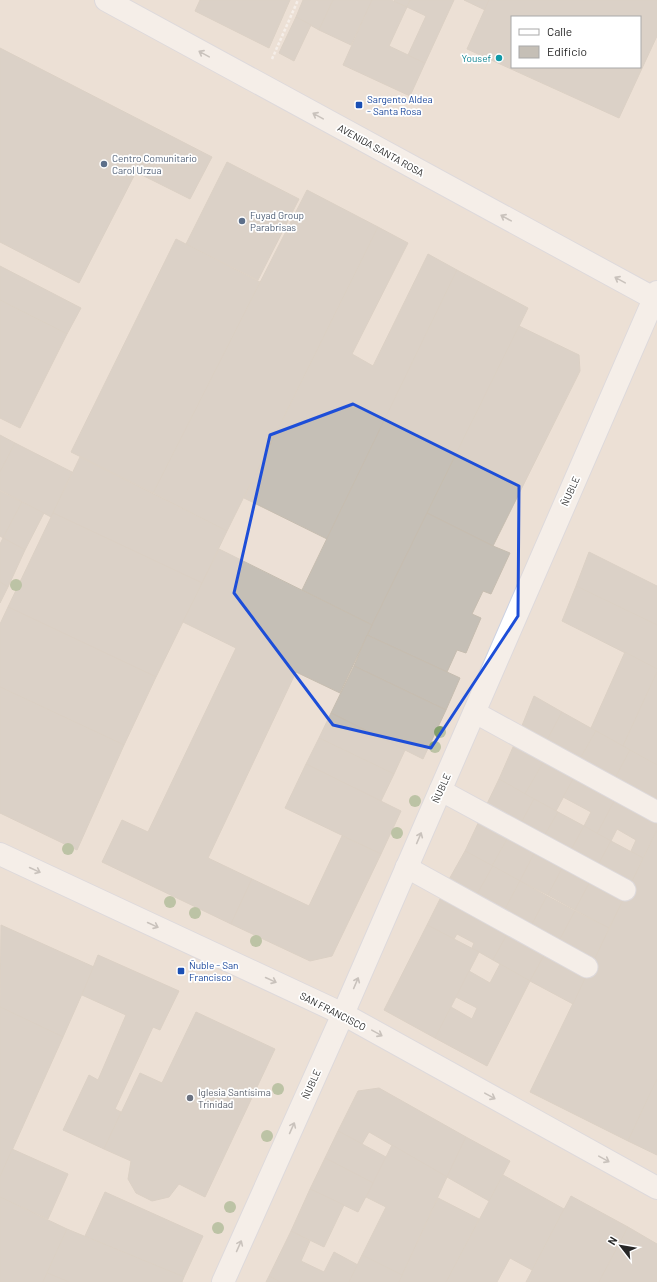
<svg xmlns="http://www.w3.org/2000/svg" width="657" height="1282" font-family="Barlow,sans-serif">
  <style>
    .building { fill: #c5bfb6; stroke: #c6bdb0; fill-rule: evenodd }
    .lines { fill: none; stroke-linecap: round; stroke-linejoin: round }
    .pedestrian-casing { stroke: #cbd1e2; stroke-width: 23 }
    .secondary-casing { stroke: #cbd1e2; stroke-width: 24 }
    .path { stroke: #fff; stroke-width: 2.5; stroke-dasharray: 3 2; stroke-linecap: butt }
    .pedestrian { stroke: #fff; stroke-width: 21 }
    .secondary { stroke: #fff; stroke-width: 22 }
    .tree { fill: #829f6a }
    .oneway { stroke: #9e9e9e }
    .marked { fill: none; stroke: #1d4ed8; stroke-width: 3; stroke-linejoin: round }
    .culture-dot { fill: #0f9aa8; stroke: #fff; stroke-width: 1.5 }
    .transit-dot { fill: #1a4fb4; stroke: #fff; stroke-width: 1.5 }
    .service-dot { fill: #5c6f8a; stroke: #fff; stroke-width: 1.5 }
    .worship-dot { fill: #6b7280; stroke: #fff; stroke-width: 1.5 }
    .labels { text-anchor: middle; stroke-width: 3.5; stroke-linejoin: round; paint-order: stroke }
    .culture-label { font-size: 10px; fill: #0d838f; stroke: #fff; text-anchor: end }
    .transit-label { font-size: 10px; fill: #164399; stroke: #fff; text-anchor: start }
    .street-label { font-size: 10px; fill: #272727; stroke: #fff }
    .service-label { font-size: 10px; fill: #4e5e75; stroke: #fff; text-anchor: start }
    .worship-label { font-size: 10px; fill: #5b616d; stroke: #fff; text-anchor: start }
  </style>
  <rect width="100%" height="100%" fill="#ece0d6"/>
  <g class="building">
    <path d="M200 0H290L269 48 195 11Z"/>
    <path d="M303 0H333L319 30 296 17Z"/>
    <path d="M333 0H372L351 45 319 30Z"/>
    <path d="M372 0H391L407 7 389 46 425 63 410 96 343 65Z"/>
    <path d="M395 0H410L407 7 394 1Z"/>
    <path d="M410 0H454L425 63 408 55 426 16 407 7Z"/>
    <path d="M464 0H489L485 10Z"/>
    <path d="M489 0H657V36L619 118 467 49ZM512 17H640V67H512Z"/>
    <path d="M296 17 311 25 294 61 279 53Z"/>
    <path d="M0 48 212 157 190 199 136 172 79 283 0 242Z"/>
    <path d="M227 162 299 199 258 280 186 244Z"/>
    <path d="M307 190 378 227 227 531 153 493Z"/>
    <path d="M378 227 408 243 352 354 373 366 428 254 457 270 327 539 244 498Z"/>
    <path d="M176 239 260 282 153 493 71 452Z"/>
    <path d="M0 266 81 308 67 334 0 300Z"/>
    <path d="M457 270 528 308 372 625 302 590Z"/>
    <path d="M0 300 67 334 20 428 0 418Z"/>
    <path d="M519 326 579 355 580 371 493 546 427 513Z"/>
    <path d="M0 435 15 443 0 472Z"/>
    <path d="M15 443 72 472 51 517 0 490V472Z"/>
    <path d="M80 457 227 531 202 583 53 513Z"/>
    <path d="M0 491 22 502 3 538 0 536Z"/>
    <path d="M22 502 44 513 25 550 3 538Z"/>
    <path d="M53 513 202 583 156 677 8 607Z"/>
    <path d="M427 513 493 546 510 553 491 594 483 591 472 614 481 618 466 653 457 650 447 672 367 635Z"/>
    <path d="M3 538 25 550 8 587 0 582V544Z"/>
    <path d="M219 549 372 625 340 693 296 672 208 858 252 879 231 924 102 862 122 820 148 832 236 648 183 622Z"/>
    <path d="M589 552 657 586V625L576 586Z"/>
    <path d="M0 582 8 587 0 603Z"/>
    <path d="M576 586 657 625V669L562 621Z"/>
    <path d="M8 607 156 677 124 745 0 687V624Z"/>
    <path d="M367 635 460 678 446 710 354 666Z"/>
    <path d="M625 652 657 669V672L623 746 591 728Z"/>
    <path d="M354 666 446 710 423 759 331 713Z"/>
    <path d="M657 672V765L623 746Z"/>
    <path d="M0 687 124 745 77 850 0 813Z"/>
    <path d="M534 696 562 712 544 746 519 733Z"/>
    <path d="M562 712 596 731 577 764 544 746Z"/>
    <path d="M331 713 405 750 394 774 319 738Z"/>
    <path d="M596 731 630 750 612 784 577 764Z"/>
    <path d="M319 738 394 774 381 801 306 764Z"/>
    <path d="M517 738 547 756 525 794 499 779Z"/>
    <path d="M630 750 657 765V808L612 784Z"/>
    <path d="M547 756 577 772 556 811 525 794Z"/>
    <path d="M306 764 401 811 381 854 285 808Z"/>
    <path d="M577 772 618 794 597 834 584 826 591 812 563 797Z"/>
    <path d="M499 779 534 799 519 827 485 808Z"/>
    <path d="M618 794 657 814V830L643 858 631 851 636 840 617 829 611 841 597 834Z"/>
    <path d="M534 799 558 812 542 840 519 827Z"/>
    <path d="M558 812 584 826 569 854 542 840Z"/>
    <path d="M481 817 510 834 492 866 465 851Z"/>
    <path d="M584 826 611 841 596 869 569 854Z"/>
    <path d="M657 830V1079L628 1141 530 1092Z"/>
    <path d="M510 834 537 848 520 881 492 866Z"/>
    <path d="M342 836 381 854 332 956 310 961 231 924 252 879 309 906Z"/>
    <path d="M611 841 643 858 629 887 596 869Z"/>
    <path d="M537 848 565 863 548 895 520 881Z"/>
    <path d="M465 851 493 866 475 898 447 883Z"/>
    <path d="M565 863 592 878 575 910 548 895Z"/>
    <path d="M493 866 520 881 503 913 475 898Z"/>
    <path d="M592 878 625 895 609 928 575 910Z"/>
    <path d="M520 881 547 896 530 928 503 913Z"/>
    <path d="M442 895 509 931 493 960 472 948 474 943 457 934 454 939 427 925Z"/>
    <path d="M547 896 575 911 558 943 530 928Z"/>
    <path d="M575 911 609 928 593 962 558 943Z"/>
    <path d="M1 925 94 967 63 1037 0 1007Z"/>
    <path d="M427 925 479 952 435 1038 384 1010Z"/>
    <path d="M509 931 546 952 530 981 493 960Z"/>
    <path d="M546 952 587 974 573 1004 530 981Z"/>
    <path d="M98 955 179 991 160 1030 153 1027 115 1109 121 1112 104 1149 63 1130 89 1075 98 1080 126 1015 82 995Z"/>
    <path d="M500 964 530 981 487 1066 435 1038 451 1007 472 1019 477 1008 456 997 469 971 490 983Z"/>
    <path d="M0 1007 63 1037 0 1177Z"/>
    <path d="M196 1012 275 1049 205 1197 179 1184 169 1197 152 1201 136 1193 128 1179 131 1161 104 1149 140 1073 162 1083Z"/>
    <path d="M657 1079V1155L628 1141Z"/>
    <path d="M379 1088 466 1137 447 1177 369 1132 362 1144 338 1131 358 1091Z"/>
    <path d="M338 1131 386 1157 373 1183 325 1158Z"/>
    <path d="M466 1137 510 1161 489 1201 447 1177Z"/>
    <path d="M392 1145 447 1177 402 1275 362 1255 386 1207 366 1197Z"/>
    <path d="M12 1149 68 1174 48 1219 0 1197V1177Z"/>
    <path d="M325 1158 373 1183 358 1212 310 1189Z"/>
    <path d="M503 1175 564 1209 532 1270 510 1258 497 1282H446Z"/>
    <path d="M310 1189 344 1205 324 1247 291 1231Z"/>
    <path d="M105 1192 203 1236 184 1277 85 1236Z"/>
    <path d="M571 1196 628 1227 599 1282H526Z"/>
    <path d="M0 1197 67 1229 43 1282H0Z"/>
    <path d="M438 1198 479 1219 446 1282H399Z"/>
    <path d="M628 1227 657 1244V1282H599Z"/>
    <path d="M67 1229 184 1277 182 1282H69L47 1273Z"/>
    <path d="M291 1231 310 1241 301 1261 324 1272 334 1252 358 1265 349 1282H280L269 1276Z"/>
    <path d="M362 1255 402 1275 399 1282H349Z"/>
    <path d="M47 1273 69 1282H43Z"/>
    <path d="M269 1276 280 1282H266Z"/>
  </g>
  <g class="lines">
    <defs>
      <g id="pedestrian">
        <path d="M474 712 657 812"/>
        <path d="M440 790 625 890"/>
        <path d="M406 867 587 967"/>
      </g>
      <g id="secondary">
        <path d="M106 0 657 300"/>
        <path d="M0 854 343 1014 657 1188"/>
        <path d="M223 1282 343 1014 657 292"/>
      </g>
    </defs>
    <use href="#pedestrian" class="pedestrian-casing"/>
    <use href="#secondary" class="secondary-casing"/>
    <path class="path" d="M272 59 298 0"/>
    <use href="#pedestrian" class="pedestrian"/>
    <use href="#secondary" class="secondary"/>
  </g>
  <g class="tree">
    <circle cx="16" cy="585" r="6"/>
    <circle cx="440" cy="732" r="6"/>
    <circle cx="435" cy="747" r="6"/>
    <circle cx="415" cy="801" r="6"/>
    <circle cx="397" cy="833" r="6"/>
    <circle cx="68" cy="849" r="6"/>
    <circle cx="170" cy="902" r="6"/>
    <circle cx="195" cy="913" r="6"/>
    <circle cx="256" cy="941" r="6"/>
    <circle cx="278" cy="1089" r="6"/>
    <circle cx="267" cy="1136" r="6"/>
    <circle cx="230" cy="1207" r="6"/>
    <circle cx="218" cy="1228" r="6"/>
  </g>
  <defs><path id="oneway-shaft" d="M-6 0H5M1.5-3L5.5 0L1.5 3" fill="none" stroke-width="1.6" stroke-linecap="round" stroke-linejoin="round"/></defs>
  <g class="oneway">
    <use href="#oneway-shaft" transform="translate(204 54) rotate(-151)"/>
    <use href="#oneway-shaft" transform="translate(318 116) rotate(-151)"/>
    <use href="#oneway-shaft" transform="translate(506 218) rotate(-151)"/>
    <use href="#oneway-shaft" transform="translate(620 280) rotate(-151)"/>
    <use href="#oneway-shaft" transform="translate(419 838) rotate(-67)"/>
    <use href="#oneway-shaft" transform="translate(35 870) rotate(25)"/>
    <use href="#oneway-shaft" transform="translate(153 925) rotate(25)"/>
    <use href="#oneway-shaft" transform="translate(271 980) rotate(25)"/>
    <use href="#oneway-shaft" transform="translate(356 983) rotate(-67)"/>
    <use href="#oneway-shaft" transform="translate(377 1033) rotate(29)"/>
    <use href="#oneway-shaft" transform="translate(490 1096) rotate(29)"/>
    <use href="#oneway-shaft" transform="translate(292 1128) rotate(-66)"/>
    <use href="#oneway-shaft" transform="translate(604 1159) rotate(29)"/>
    <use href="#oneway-shaft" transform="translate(239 1246) rotate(-66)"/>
  </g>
  <path d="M0 0H657V1282H0ZM353 404 519 486 518 616 431 748 333 725 234 593 270 435Z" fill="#ece0d6" fill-opacity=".55" fill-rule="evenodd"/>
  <path class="marked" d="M353 404 519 486 518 616 431 748 333 725 234 593 270 435Z"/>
  <circle class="culture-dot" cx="499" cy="58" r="4"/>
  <g class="transit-dot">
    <rect x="355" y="101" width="8" height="8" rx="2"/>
    <rect x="177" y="967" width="8" height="8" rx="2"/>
  </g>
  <g class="service-dot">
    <circle cx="104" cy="164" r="4"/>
    <circle cx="242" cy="221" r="4"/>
  </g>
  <circle class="worship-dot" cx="190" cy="1098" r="4"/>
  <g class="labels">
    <g class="culture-label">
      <text x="491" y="62">Yousef</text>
    </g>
    <g class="transit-label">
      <text x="367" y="103">Sargento Aldea<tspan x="367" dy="12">- Santa Rosa</tspan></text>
      <text x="189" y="969">Ñuble - San<tspan x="189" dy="12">Francisco</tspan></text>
    </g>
    <g class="street-label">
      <text transform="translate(381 150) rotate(29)" y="4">AVENIDA SANTA ROSA</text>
      <text transform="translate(570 491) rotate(-66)" y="4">ÑUBLE</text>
      <text transform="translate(441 788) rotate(-66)" y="4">ÑUBLE</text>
      <text transform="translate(333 1011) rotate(27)" y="4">SAN FRANCISCO</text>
      <text transform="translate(311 1084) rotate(-66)" y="4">ÑUBLE</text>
    </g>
    <g class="service-label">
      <text x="112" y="162">Centro Comunitario<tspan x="112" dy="12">Carol Urzua</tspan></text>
      <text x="250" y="219">Fuyad Group<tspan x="250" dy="12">Parabrisas</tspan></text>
    </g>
    <g class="worship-label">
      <text x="198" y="1096">Iglesia Santísima<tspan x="198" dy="12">Trinidad</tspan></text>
    </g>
  </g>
  <rect x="511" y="16" width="130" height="52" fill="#ffffff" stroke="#a9a9a9"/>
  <rect x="519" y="29" width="20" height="6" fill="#ffffff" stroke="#a9a9a9"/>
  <text x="547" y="36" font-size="12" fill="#272727">Calle</text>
  <rect x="519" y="46" width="20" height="12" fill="#c5bfb6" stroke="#a9a9a9"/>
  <text x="547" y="56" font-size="12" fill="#272727">Edificio</text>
  <g transform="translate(621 1246) rotate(301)" stroke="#ffffff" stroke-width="3" paint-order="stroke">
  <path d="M0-3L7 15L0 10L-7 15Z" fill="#272727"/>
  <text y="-6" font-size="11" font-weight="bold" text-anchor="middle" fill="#272727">N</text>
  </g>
</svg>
